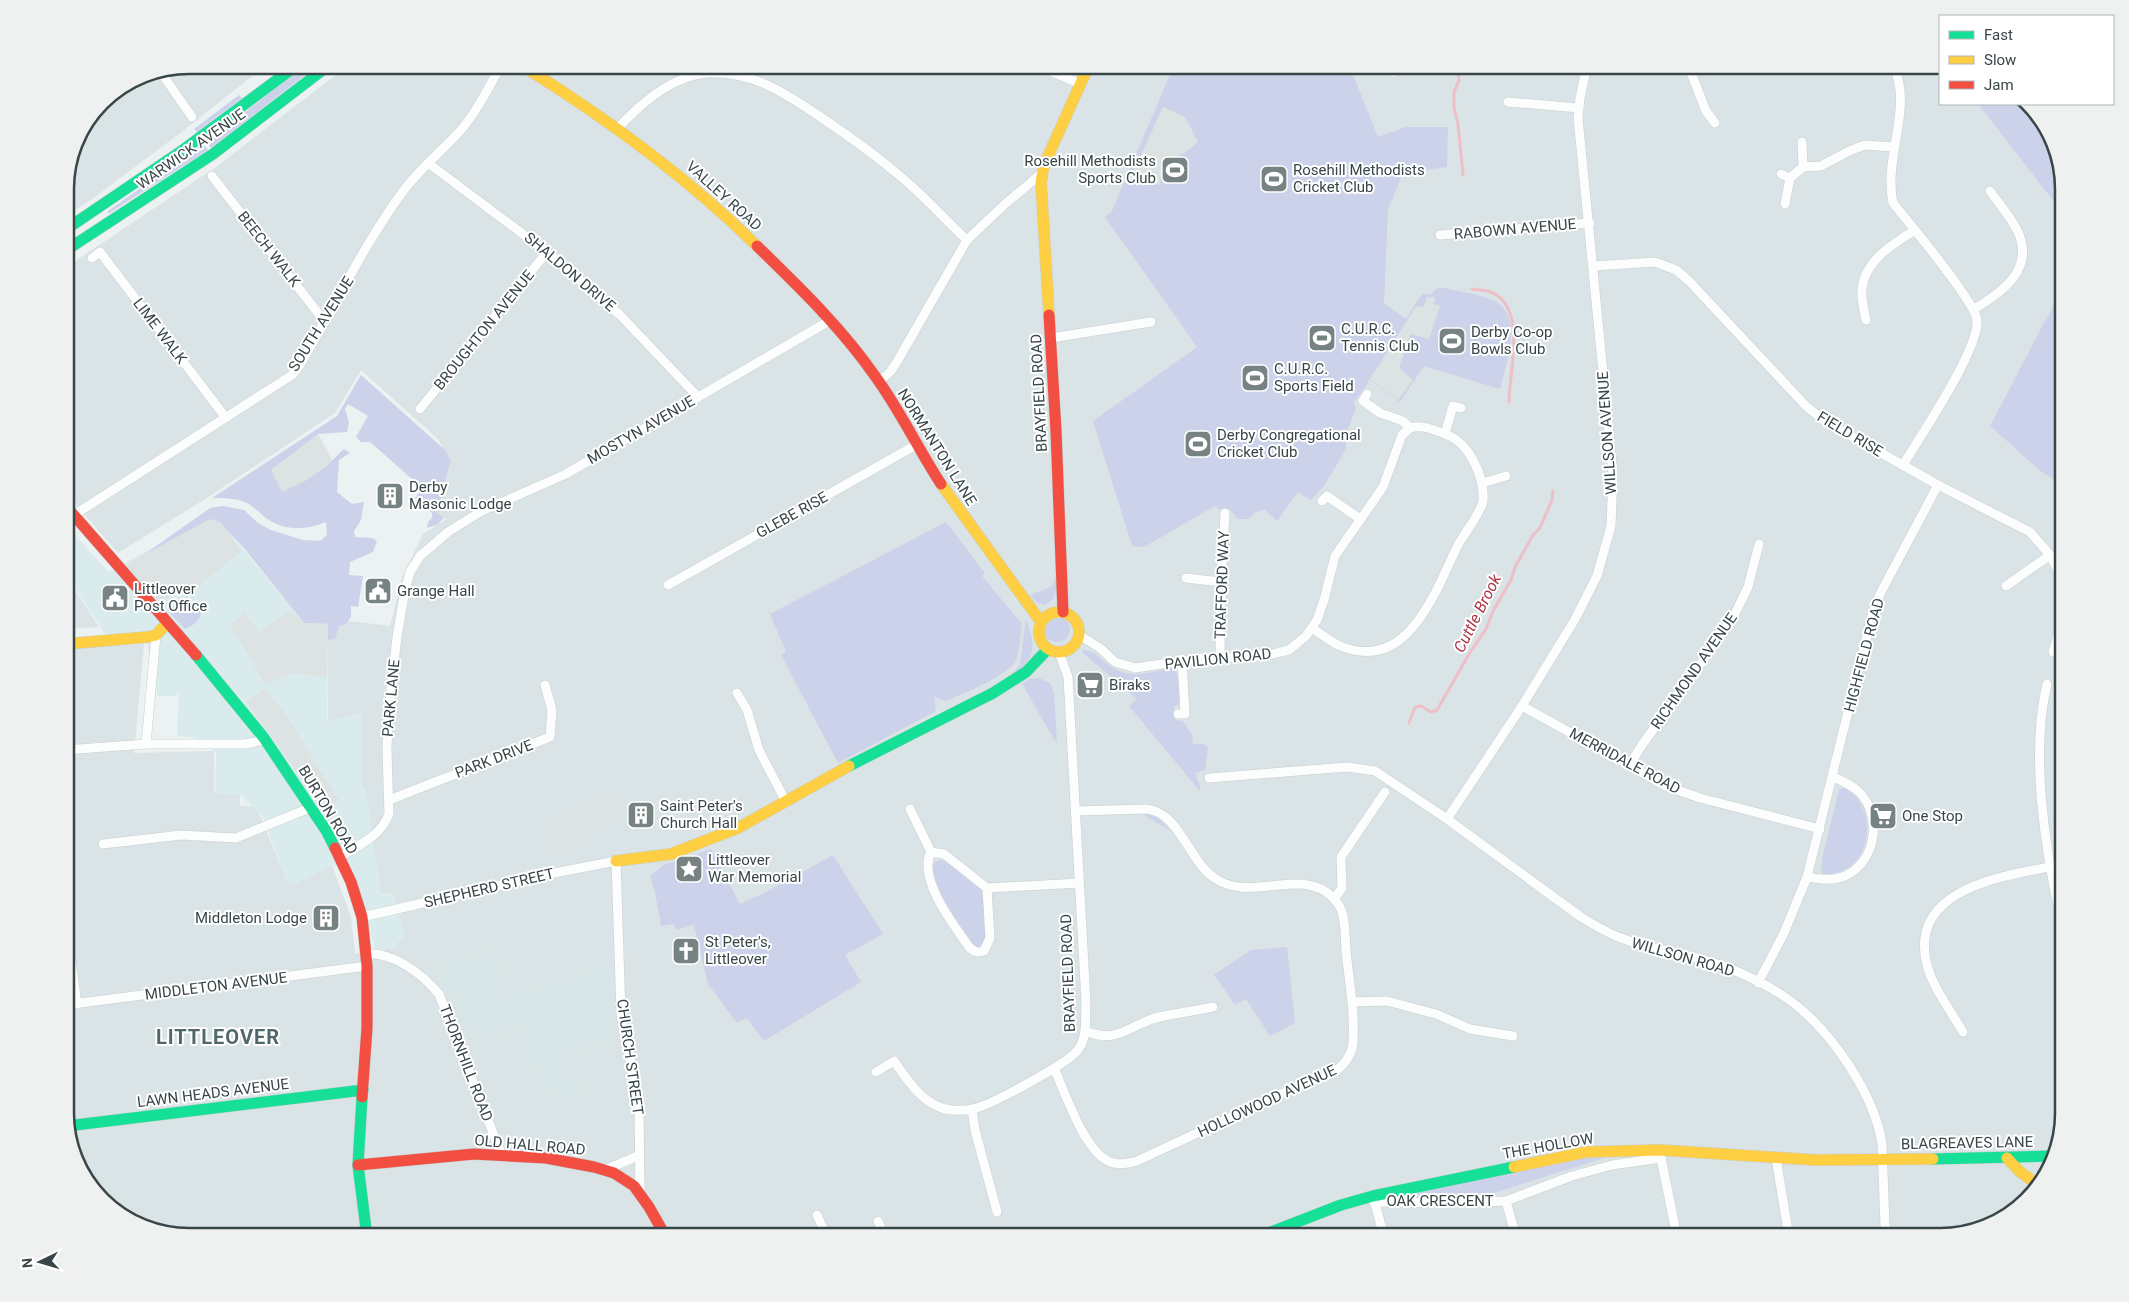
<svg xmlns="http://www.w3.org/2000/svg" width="2129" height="1302" font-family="Roboto,sans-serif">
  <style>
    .residential { fill: #dae3e5 }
    .commercial { fill: #d9ebec }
    .education { fill: #d8e5e7 }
    .green { fill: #cdd2eb }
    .parking { fill: #dde2e3 }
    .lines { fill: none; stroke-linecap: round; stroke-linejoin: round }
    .stream { stroke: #edbfc6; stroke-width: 3 }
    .street-casing { stroke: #c9cfcf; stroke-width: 10 }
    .fast-casing { stroke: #c5cfd1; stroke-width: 12 }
    .slow-casing { stroke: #c5cfd1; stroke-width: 12 }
    .jam-casing { stroke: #c5cfd1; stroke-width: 12 }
    .street { stroke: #fcfdfd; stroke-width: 9 }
    .fast { stroke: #16e098; stroke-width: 11 }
    .slow { stroke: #ffcf43; stroke-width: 11 }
    .jam { stroke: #f24e42; stroke-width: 11 }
    .labels { text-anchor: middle; stroke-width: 4; stroke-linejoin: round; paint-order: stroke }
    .street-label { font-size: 15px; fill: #384647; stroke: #fff }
    .poi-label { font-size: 15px; fill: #384647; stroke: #fff; text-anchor: start }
    .water-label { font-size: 16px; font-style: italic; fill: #ae3645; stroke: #fff }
    .district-label { font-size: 20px; font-weight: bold; letter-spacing: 1px; fill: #50686a; stroke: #fff }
    .rim { fill: none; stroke: #384647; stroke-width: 2.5 }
  </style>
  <rect width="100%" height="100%" fill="#ecf1f1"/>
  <g class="residential">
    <path d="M189 65H266L183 131 92 199 65 216V181L75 141 102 101 142 74Z"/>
    <path d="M349 65H1940V104H1978L2064 215V284L1990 426 2039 470 2064 487V1113L2047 1175 2002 1220 1940 1237H189L127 1220 82 1175 65 1121V648L144 644 134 753 214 751V793L240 794V806H256L287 881 304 879 332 865 351 917 355 954 394 948 403 934 391 894 381 895 362 787 361 714 328 721V624L350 621 390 626 402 578 423 534 447 519 434 512 445 451 437 438 361 370 335 413 205 499 118 553 65 492V268L216 167Z"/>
    <path d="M65 575 99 627 65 629Z"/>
  </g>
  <path class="commercial" d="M65 523 108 572 188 529 229 532 304 623 328 624 327 721 361 714 362 784 366 791 382 896 393 894 405 935 392 949H375L352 868 332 865 289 887 262 815 240 795 215 794 216 752 195 738 177 736 179 693 175 696H158L145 633 106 635 65 573Z"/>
  <path class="education" d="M491 949 506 993 592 968 611 967 613 1013H611L610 1023 611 1035 616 1043 573 1049 578 1059 567 1066 584 1092 557 1112 526 1063 515 1026 480 1038 477 1033 470 1035 467 1028 462 1027 451 996 442 982 433 974 445 960Z"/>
  <g class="green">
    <path d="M306 65H318L211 148 206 142Z"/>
    <path d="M1174 65H1349L1378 137 1406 127H1448L1447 167 1403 173 1388 209 1384 303 1406 319 1422 294H1431L1437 288H1445C1460 292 1479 294 1493 300 1525 315 1506 365 1500 389L1424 366 1400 402 1369 379 1366 386 1354 402 1356 408 1346 434V449L1324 486 1311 500 1298 492 1277 521 1265 510 1255 512 1249 519H1237L1230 509H1218L1215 506 1144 547 1132 546 1093 421 1197 347 1105 217 1112 211Z"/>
    <path d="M239 95 242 98 197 132 194 129Z"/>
    <path d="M1978 104H2024L2047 127 2064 181V215Z"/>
    <path d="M203 144 208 150 108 214V211Z"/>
    <path d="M2064 284V487L2039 470 1990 426Z"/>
    <path d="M361 375 445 450 451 461C444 478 444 496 436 512L444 518 437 525 427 528 428 522 432 518V513L415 498 420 492 414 486 412 479 370 442H361L356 437 368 416 348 404 345 409 349 422 347 432 318 434 324 468 344 449 350 453 339 460 337 492 352 504 364 502 361 520 354 531 355 537 372 538 377 541 373 552 350 562 349 575 363 576 358 607 351 606V617L346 624 339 626 335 639 328 640V624L304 623 244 548 219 522 135 574 128 566 210 508 223 506 244 510 258 523 271 530 303 540 320 541 327 535 326 522C308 530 286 531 269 520 261 515 255 507 247 503 236 498 225 498 212 498L337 416Z"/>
    <path d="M946 522 985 573 982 576 1022 624C1020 635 1020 649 1016 660 1011 674 960 696 945 701L934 696 936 711 838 763 781 655 786 652 770 614Z"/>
    <path d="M1056 578C1057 590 1057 599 1045 605L1037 603 1030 595 1051 587Z"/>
    <path d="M188 597C191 601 197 606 200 610 204 619 191 627 185 629L168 611 176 604 181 606 184 604 185 598Z"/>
    <circle cx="1057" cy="629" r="13"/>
    <path d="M1026 619C1039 654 1033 659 1006 680L1020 665Z"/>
    <path d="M1082 650C1096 650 1102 662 1113 668 1131 679 1152 672 1171 668L1177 673 1181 702 1174 707 1175 720 1183 721 1193 736 1192 744H1204L1208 748 1205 770 1195 773 1201 789 1199 790 1129 706 1137 699 1083 653Z"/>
    <path d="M1039 678 1050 683 1054 693 1057 744 1022 684 1029 679Z"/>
    <path d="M1846 788C1882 812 1870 877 1823 874L1821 870 1822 859 1839 789Z"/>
    <path d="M1144 814 1157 817 1171 831 1144 815Z"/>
    <path d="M711 849 740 904 766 892 833 855 883 934 845 955 861 982 764 1041 747 1018 737 1023 708 984 694 925 676 930 674 924 661 926 655 892 650 876 664 865Z"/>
    <path d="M941 860 947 861 982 887 987 938 981 947 972 946 945 904 932 871C932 865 934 861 941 860Z"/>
    <path d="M1287 947 1295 1023 1270 1036 1246 999 1235 1005 1214 975 1251 950Z"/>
    <path d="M1581 1157 1604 1158 1494 1193 1403 1195Z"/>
  </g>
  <g class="parking">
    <path d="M1163 107 1185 117 1198 142 1184 153 1171 158 1163 171 1159 185 1130 179Z"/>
    <path d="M1427 297H1435L1434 304 1440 306 1429 339 1411 334 1399 368 1413 380 1398 400 1370 379 1416 306 1423 307Z"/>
    <path d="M318 434 332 460 324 468 305 481 282 492 271 470Z"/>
    <path d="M210 519 219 522 229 532 240 552 193 590 191 586 159 602 127 564Z"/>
    <path d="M289 611 304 623 328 624 327 677 295 673 265 684 230 624 245 613 260 632Z"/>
    <path d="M265 688 286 715 339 800 326 813 247 702Z"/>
    <path d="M609 795 619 816 573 835 578 846 557 853 546 827Z"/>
  </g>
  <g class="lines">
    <g class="stream">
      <path d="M1457 65 1459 80 1454 92V108L1458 124 1463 175"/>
      <path d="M1472 289C1478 290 1486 290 1491 292 1528 308 1509 371 1509 402"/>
      <path d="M1409 723 1415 707 1421 706 1431 712 1437 710 1469 654 1486 629 1493 611 1511 580 1515 567 1533 535 1540 528 1552 500 1553 491"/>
    </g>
    <defs>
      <g id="street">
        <path d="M1036 65 1081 84"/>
        <path d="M1688 65 1706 111 1715 123"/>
        <path d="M1893 65C1914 107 1883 158 1893 203 1909 223 1974 300 1977 320 1980 348 1920 437 1903 465"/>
        <path d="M160 71 192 117"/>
        <path d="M1393 72 1395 65"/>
        <path d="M1508 102 1579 108"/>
        <path d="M618 128C641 103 672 76 707 73 751 70 787 94 822 118 847 135 872 152 895 172 921 192 943 218 967 240"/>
        <path d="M1802 142 1803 167"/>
        <path d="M428 163 547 252 620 315 698 397"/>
        <path d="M1781 174 1790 178 1785 204"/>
        <path d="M212 176 325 322"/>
        <path d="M1790 178 1803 167 1821 166 1849 151 1865 145 1894 147"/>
        <path d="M1440 235 1590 223"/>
        <path d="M92 258 100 252 226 418"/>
        <path d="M1594 266 1655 262 1676 270 1689 281 1806 406 1826 422 1938 485 2030 532 2050 555 2064 581"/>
        <path d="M1974 309C2003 292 2036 268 2017 230 2010 216 1999 204 1990 191"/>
        <path d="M1866 320C1864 311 1861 299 1862 289 1864 261 1894 243 1915 230"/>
        <path d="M1051 338 1151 322"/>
        <path d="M880 381 891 371 898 360 967 240 1005 204 1042 173"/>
        <path d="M420 409 547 252"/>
        <path d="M1445 434 1453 406 1461 408"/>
        <path d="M1482 483 1506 476"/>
        <path d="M1322 501 1327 496 1360 519"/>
        <path d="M74 515 292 375 298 368C332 311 362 248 401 194 418 170 441 152 461 130 477 111 489 87 501 65"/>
        <path d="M1186 578 1221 582"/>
        <path d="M668 585 916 445"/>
        <path d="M2006 586 2050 555"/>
        <path d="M1312 628C1321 634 1329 640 1338 645 1406 675 1434 595 1456 549 1464 533 1477 519 1483 502 1485 481 1473 451 1455 439 1450 435 1443 433 1437 431 1428 428 1420 425 1410 428L1403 421 1380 413 1363 401 1367 394"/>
        <path d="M1079 635 1100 648 1115 662 1135 668 1203 658 1264 656 1289 650 1306 636 1317 620 1324 600 1335 556 1383 487 1402 435 1410 428"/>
        <path d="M2053 652 2064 615"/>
        <path d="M1220 658 1221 582 1225 513"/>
        <path d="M2047 684C2030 754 2045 850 2061 919L2064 924"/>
        <path d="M737 693 747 710 759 750 786 802"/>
        <path d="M1522 706 1666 786 1700 798 1820 829"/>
        <path d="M1178 714H1185L1182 661"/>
        <path d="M146 744 156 635"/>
        <path d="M65 750 146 744H245L260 741 264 738"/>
        <path d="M1630 764 1642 745 1732 620 1748 587 1759 544"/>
        <path d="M1209 778 1347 767 1375 771 1447 819 1581 917C1594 925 1607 933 1621 938 1656 951 1694 954 1728 968 1749 976 1773 988 1792 1002 1831 1031 1875 1095 1882 1144L1885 1226 1887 1237"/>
        <path d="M389 800 550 737 552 710 545 685"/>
        <path d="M910 809 931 852"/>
        <path d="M1447 819 1522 706 1574 621 1597 576 1611 526 1613 474 1578 118 1580 98 1587 65"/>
        <path d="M103 844 181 835 236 838 312 807"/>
        <path d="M340 857C359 845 381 836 389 814L387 751 388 715 397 637 405 590 410 572 420 556 448 532 480 512 566 474 829 321"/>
        <path d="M1807 877C1819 879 1830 881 1842 877 1876 865 1883 817 1860 793 1852 785 1843 781 1833 777"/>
        <path d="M987 888 944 854 931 852C917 879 954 925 969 947 974 952 977 953 984 951L990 938 987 888 1079 883"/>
        <path d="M1334 899 1342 888 1341 857 1385 792"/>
        <path d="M65 917 77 1004"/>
        <path d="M362 917 554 873 616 861 621 1014 639 1105 640 1192"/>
        <path d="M366 954C394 952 422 974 439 994L502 1156"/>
        <path d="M1758 983 1784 933 1807 877 1873 611 1881 592 1938 485"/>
        <path d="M1352 1002 1387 1001 1436 1014 1470 1029 1513 1036"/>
        <path d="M65 1005 367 966"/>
        <path d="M1085 1031C1119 1045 1129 1024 1159 1017 1177 1013 1195 1011 1213 1007"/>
        <path d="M1963 1032C1951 1011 1933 988 1927 965 1908 891 1997 877 2049 867"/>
        <path d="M1054 1068C1065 1092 1086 1158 1114 1163 1122 1165 1130 1163 1137 1161L1305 1083C1323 1077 1339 1074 1349 1056 1351 1052 1353 1047 1353 1042 1355 1011 1349 981 1346 951 1345 938 1346 921 1341 909 1338 903 1332 896 1326 892 1293 870 1248 903 1213 877 1189 860 1178 811 1146 809L1076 811"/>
        <path d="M876 1072 894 1061C905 1076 917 1096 935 1105 946 1111 961 1111 973 1109 991 1105 1067 1064 1078 1050 1088 1036 1085 1018 1086 1002L1068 677 1059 652"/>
        <path d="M972 1109 975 1130 997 1212"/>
        <path d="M1660 1153 1677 1237"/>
        <path d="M1776 1158 1789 1237"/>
        <path d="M605 1170 640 1155"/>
        <path d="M1373 1196 1384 1237"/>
        <path d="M1506 1201 1516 1237"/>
        <path d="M1374 1202 1458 1203 1506 1201 1572 1176 1612 1165 1661 1158"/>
        <path d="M817 1215 827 1237"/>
        <path d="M878 1221 885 1237"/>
        <path d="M204 1237 209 1235"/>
      </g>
      <g id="fast">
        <path d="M65 230 183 150 297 65"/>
        <path d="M65 251 213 154 329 65"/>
        <path d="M196 655 264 738 327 832 335 848"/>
        <path d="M849 766 993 693 1026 672 1048 649"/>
        <path d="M362 1097 358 1165 367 1237"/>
        <path d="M67 1126 363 1090"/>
        <path d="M1933 1159 2052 1156"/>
        <path d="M1258 1237 1341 1205 1373 1196 1514 1167"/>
      </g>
      <g id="slow">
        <path d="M521 65C605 117 686 176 757 246"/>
        <path d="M1049 315 1041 182 1044 165 1089 65"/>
        <path d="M941 484 1041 622"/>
        <circle cx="1059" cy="632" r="20"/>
        <path d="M65 644 148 637 156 635 167 623"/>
        <path d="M616 861 671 854 738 828 849 766"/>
        <path d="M2007 1158 2019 1171 2038 1185"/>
        <path d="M1514 1167 1586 1152 1660 1150 1815 1160 1933 1159"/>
      </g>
      <g id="jam">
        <path d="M757 246C798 286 842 328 875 376 900 410 918 449 941 484"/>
        <path d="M1049 315 1056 431 1063 612"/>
        <path d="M65 505 196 655"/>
        <path d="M335 848 351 882 362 917 367 966V1028L362 1097"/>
        <path d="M358 1165 474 1154 546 1158 594 1167 614 1173 634 1186 649 1207 666 1237"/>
      </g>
    </defs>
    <use href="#street" class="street-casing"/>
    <use href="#fast" class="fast-casing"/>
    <use href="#slow" class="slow-casing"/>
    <use href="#jam" class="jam-casing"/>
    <use href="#street" class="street"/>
    <use href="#fast" class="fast"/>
    <use href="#slow" class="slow"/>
    <use href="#jam" class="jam"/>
  </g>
  <defs>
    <symbol id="stadium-square" viewBox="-11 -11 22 22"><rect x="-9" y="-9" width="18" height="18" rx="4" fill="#778282" stroke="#fff"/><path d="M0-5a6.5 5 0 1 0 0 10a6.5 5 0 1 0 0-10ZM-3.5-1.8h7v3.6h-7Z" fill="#fff"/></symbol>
    <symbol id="building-square" viewBox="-11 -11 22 22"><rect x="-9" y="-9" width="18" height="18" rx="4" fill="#778282" stroke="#fff"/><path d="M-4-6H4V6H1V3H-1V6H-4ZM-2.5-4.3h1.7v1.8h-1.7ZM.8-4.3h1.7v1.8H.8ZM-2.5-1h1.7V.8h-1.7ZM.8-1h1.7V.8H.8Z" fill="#fff"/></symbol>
    <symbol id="civic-square" viewBox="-11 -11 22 22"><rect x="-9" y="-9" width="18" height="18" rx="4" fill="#778282" stroke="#fff"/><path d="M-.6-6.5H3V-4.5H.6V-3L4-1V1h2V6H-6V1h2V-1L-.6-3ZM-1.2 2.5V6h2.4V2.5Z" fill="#fff"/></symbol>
    <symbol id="supermarket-square" viewBox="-11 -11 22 22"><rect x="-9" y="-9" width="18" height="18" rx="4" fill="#778282" stroke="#fff"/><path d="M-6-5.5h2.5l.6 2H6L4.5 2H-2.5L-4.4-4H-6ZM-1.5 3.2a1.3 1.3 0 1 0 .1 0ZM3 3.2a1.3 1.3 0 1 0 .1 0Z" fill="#fff"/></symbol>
    <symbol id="sight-square" viewBox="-11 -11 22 22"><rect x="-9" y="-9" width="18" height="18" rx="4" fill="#778282" stroke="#fff"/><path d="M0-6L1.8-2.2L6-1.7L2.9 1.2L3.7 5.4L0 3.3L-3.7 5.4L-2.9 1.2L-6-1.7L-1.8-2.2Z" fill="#fff"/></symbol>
    <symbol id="church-square" viewBox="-11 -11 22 22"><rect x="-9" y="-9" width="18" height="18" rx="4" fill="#778282" stroke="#fff"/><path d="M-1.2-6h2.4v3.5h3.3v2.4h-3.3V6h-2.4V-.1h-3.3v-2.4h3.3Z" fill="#fff"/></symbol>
  </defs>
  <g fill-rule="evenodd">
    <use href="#stadium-square" x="1159" y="154" width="32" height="32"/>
    <use href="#stadium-square" x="1258" y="163" width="32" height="32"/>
    <use href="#stadium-square" x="1306" y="322" width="32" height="32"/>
    <use href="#stadium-square" x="1436" y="325" width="32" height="32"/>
    <use href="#stadium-square" x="1239" y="362" width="32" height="32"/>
    <use href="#stadium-square" x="1182" y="428" width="32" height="32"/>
    <use href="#building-square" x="374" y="480" width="32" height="32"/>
    <use href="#civic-square" x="362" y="575" width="32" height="32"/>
    <use href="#civic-square" x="99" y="582" width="32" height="32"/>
    <use href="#supermarket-square" x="1074" y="669" width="32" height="32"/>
    <use href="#building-square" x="625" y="799" width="32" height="32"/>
    <use href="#supermarket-square" x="1867" y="800" width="32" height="32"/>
    <use href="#sight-square" x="673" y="853" width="32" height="32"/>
    <use href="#building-square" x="310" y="902" width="32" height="32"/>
    <use href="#church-square" x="670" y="935" width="32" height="32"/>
  </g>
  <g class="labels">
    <g class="street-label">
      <text transform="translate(191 149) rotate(-35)" y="5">WARWICK AVENUE</text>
      <text transform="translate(724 196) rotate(42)" y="5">VALLEY ROAD</text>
      <text transform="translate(1515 229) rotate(-5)" y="5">RABOWN AVENUE</text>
      <text transform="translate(269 249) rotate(52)" y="5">BEECH WALK</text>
      <text transform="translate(570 272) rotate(40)" y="5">SHALDON DRIVE</text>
      <text transform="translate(321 324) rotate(-58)" y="5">SOUTH AVENUE</text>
      <text transform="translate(484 330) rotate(-51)" y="5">BROUGHTON AVENUE</text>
      <text transform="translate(160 331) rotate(53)" y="5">LIME WALK</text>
      <text transform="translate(1039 393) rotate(-93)" y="5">BRAYFIELD ROAD</text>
      <text transform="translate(641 430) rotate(-30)" y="5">MOSTYN AVENUE</text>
      <text transform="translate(1607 433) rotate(-94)" y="5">WILLSON AVENUE</text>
      <text transform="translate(1850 434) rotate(31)" y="5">FIELD RISE</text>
      <text transform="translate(937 447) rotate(58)" y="5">NORMANTON LANE</text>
      <text transform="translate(792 515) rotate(-29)" y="5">GLEBE RISE</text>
      <text transform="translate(1222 585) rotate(-88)" y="5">TRAFFORD WAY</text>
      <text transform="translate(1864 655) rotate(-75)" y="5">HIGHFIELD ROAD</text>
      <text transform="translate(1218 659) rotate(-6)" y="5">PAVILION ROAD</text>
      <text transform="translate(1694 671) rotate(-55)" y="5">RICHMOND AVENUE</text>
      <text transform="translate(391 698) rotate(-85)" y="5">PARK LANE</text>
      <text transform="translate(494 759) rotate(-21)" y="5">PARK DRIVE</text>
      <text transform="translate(1625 761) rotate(28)" y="5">MERRIDALE ROAD</text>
      <text transform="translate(328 810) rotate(59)" y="5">BURTON ROAD</text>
      <text transform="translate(489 888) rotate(-13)" y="5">SHEPHERD STREET</text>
      <text transform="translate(1683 957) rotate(16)" y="5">WILLSON ROAD</text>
      <text transform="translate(1068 973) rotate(-92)" y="5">BRAYFIELD ROAD</text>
      <text transform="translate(216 986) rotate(-7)" y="5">MIDDLETON AVENUE</text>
      <text transform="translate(630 1057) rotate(82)" y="5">CHURCH STREET</text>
      <text transform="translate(466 1063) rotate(69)" y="5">THORNHILL ROAD</text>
      <text transform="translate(213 1093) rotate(-7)" y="5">LAWN HEADS AVENUE</text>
      <text transform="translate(1267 1101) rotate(-25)" y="5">HOLLOWOOD AVENUE</text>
      <text transform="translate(1967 1143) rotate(-1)" y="5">BLAGREAVES LANE</text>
      <text transform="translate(530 1145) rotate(5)" y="5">OLD HALL ROAD</text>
      <text transform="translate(1548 1146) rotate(-10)" y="5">THE HOLLOW</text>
      <text x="1440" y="1206">OAK CRESCENT</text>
    </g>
    <g class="poi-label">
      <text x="1156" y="166" text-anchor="end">Rosehill Methodists<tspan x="1156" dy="17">Sports Club</tspan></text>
      <text x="1293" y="175">Rosehill Methodists<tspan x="1293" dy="17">Cricket Club</tspan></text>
      <text x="1341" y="334">C.U.R.C.<tspan x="1341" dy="17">Tennis Club</tspan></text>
      <text x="1471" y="337">Derby Co-op<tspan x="1471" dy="17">Bowls Club</tspan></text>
      <text x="1274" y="374">C.U.R.C.<tspan x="1274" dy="17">Sports Field</tspan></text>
      <text x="1217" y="440">Derby Congregational<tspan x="1217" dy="17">Cricket Club</tspan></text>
      <text x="409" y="492">Derby<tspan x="409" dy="17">Masonic Lodge</tspan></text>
      <text x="134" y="594">Littleover<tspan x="134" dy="17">Post Office</tspan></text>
      <text x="397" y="596">Grange Hall</text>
      <text x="1109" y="690">Biraks</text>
      <text x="660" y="811">Saint Peter's<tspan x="660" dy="17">Church Hall</tspan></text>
      <text x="1902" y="821">One Stop</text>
      <text x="708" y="865">Littleover<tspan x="708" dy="17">War Memorial</tspan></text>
      <text x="307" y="923" text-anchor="end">Middleton Lodge</text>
      <text x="705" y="947">St Peter's,<tspan x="705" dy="17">Littleover</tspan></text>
    </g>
    <g class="water-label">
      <text transform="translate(1477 613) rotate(-63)" y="6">Cuttle Brook</text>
    </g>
    <g class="district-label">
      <text x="218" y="1044">LITTLEOVER</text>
    </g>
  </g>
  <path d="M0 0H2129V1302H0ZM189 74H1940A115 115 0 0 1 2055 189V1113A115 115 0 0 1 1940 1228H189A115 115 0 0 1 74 1113V189A115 115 0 0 1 189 74Z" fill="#eff0f0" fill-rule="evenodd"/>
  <path class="rim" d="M189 74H1940A115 115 0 0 1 2055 189V1113A115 115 0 0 1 1940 1228H189A115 115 0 0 1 74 1113V189A115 115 0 0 1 189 74Z"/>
  <rect x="1939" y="15" width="175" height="90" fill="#ffffff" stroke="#afb5b5"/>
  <rect x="1949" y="31" width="25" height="8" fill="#16e098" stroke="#afb5b5"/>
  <text x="1984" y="40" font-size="15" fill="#384647">Fast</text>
  <rect x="1949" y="56" width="25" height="8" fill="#ffcf43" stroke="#afb5b5"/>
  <text x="1984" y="65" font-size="15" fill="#384647">Slow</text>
  <rect x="1949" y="81" width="25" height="8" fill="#f24e42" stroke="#afb5b5"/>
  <text x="1984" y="90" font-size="15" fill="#384647">Jam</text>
  <g transform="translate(40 1262) rotate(265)" stroke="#ffffff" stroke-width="4" paint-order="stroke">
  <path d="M0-4L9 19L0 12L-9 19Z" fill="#384647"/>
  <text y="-8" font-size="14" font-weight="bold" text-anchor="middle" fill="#384647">N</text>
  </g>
</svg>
